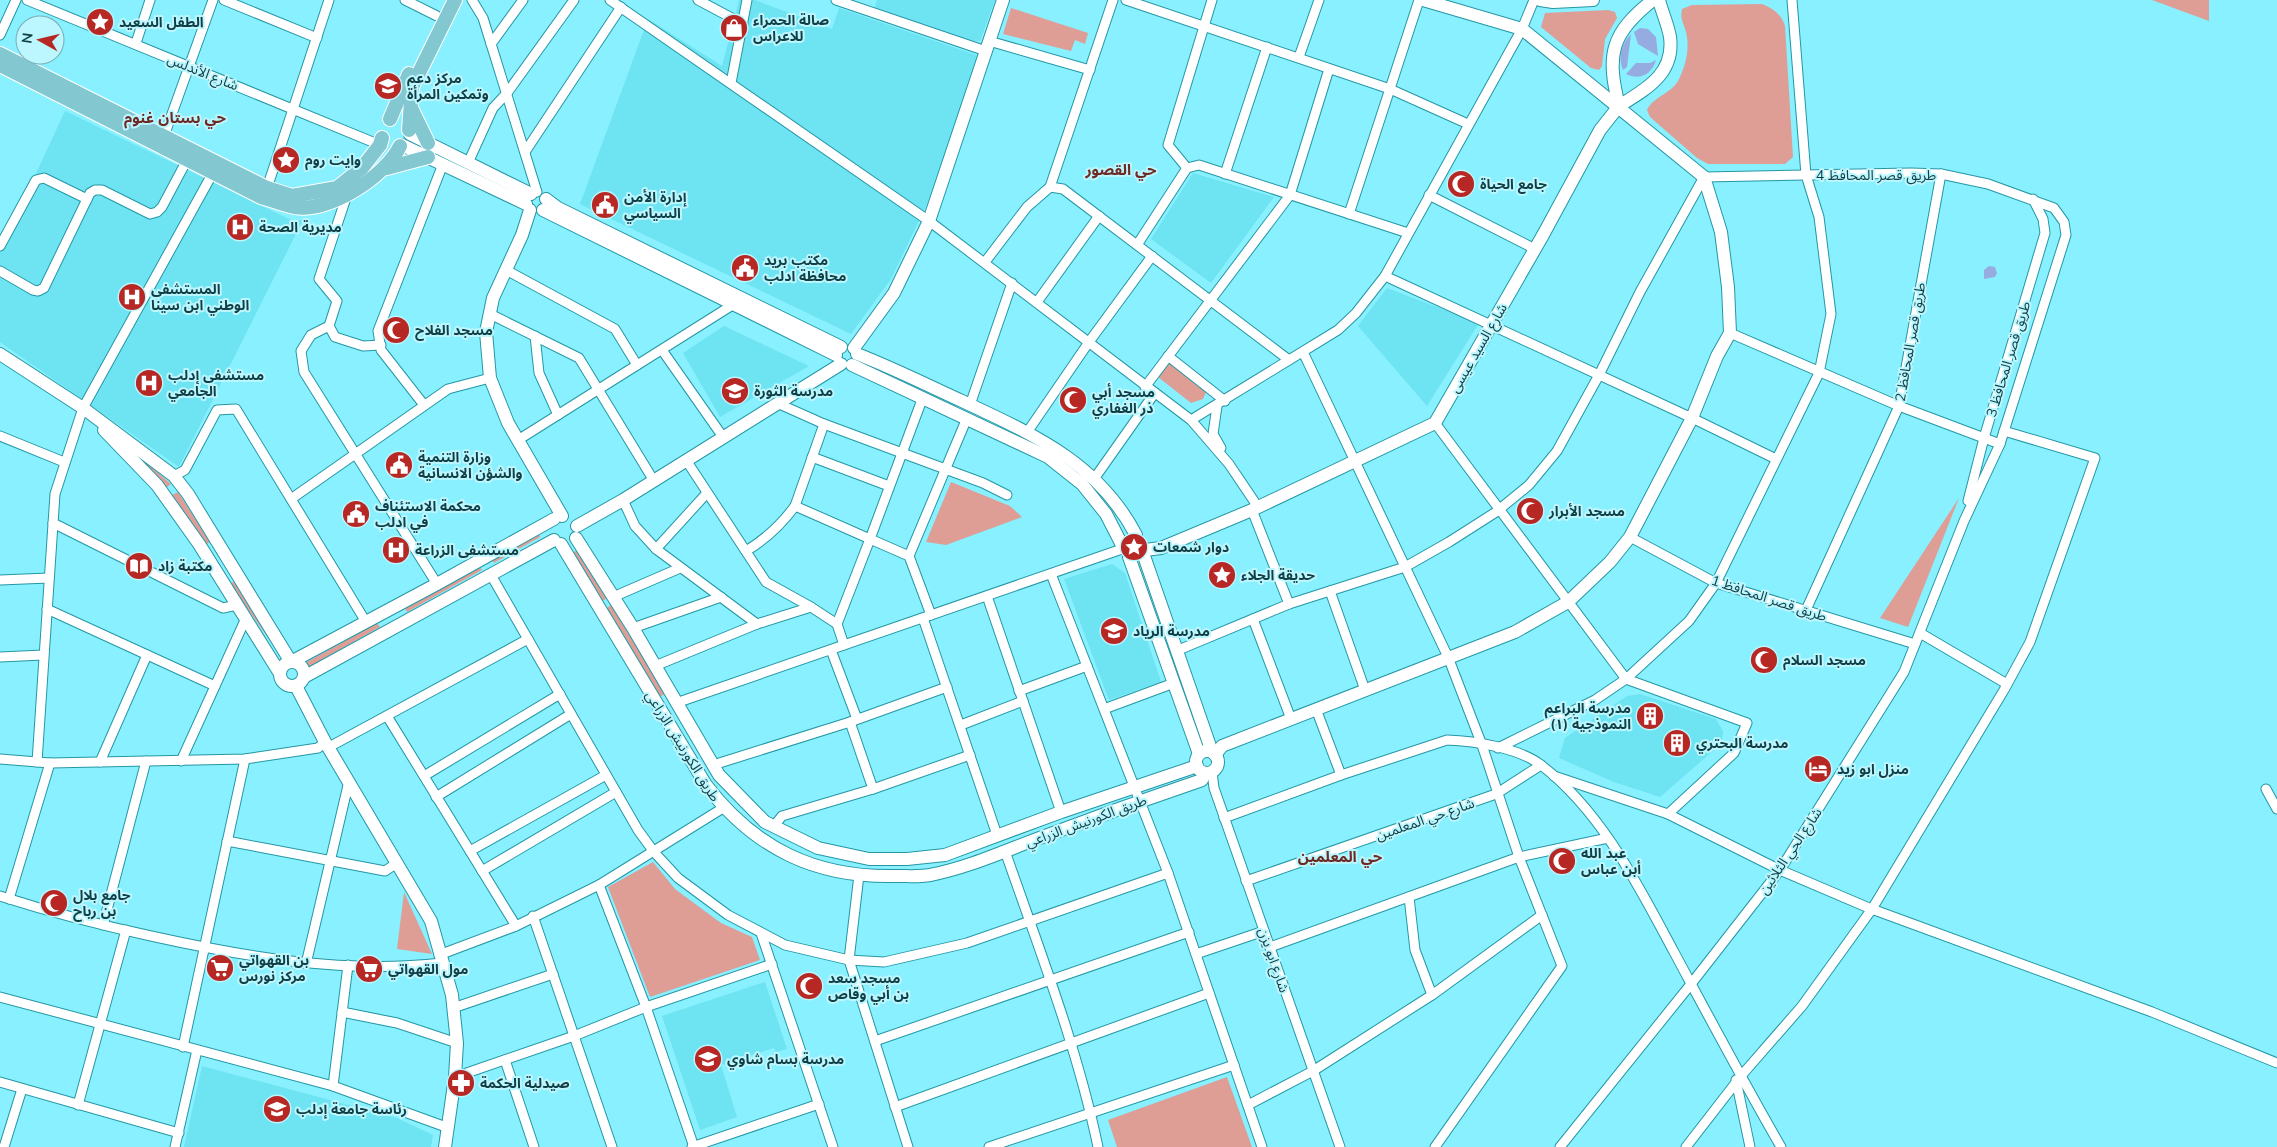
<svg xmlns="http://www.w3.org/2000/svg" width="2277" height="1147" font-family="Mulish,'Noto Sans Arabic',sans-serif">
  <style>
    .built { fill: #6ee3f2 }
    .green { fill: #de9e96 }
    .water { fill: #96abe0 }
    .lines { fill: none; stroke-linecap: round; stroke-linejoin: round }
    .street-casing { stroke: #2497a5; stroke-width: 11 }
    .secondary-casing { stroke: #2497a5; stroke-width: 14 }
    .primary-casing { stroke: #fff; stroke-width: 16 }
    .street { stroke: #fff; stroke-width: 9 }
    .secondary { stroke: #fff; stroke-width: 12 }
    .primary { stroke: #83c7d0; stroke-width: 14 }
    .labels { text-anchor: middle; stroke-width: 4; stroke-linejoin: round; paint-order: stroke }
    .poi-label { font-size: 14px; font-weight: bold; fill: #113f45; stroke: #bcf6fe; text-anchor: start }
    .street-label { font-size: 14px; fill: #113f45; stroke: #bcf6fe }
    .neighbourhood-label { font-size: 15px; font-weight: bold; fill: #6e2923; stroke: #bcf6fe }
  </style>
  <rect width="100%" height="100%" fill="#88f0fe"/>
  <g class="built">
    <path d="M739 0H755L832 29 839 8 979 56 927 204 891 279 851 334 580 204 648 19 722 66Z"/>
    <path d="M877 0H995L980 41 964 40 874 10Z"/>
    <path d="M65 111 291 220H303L179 467 0 342V251Z"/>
    <path d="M1193 173 1274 197 1211 283 1151 239Z"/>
    <path d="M1387 288 1479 323 1427 406 1358 326Z"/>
    <path d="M724 326 809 366 720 417 683 353Z"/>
    <path d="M1112 564 1125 573 1161 682 1109 700 1064 579Z"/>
    <path d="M1640 694 1716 719 1723 731 1722 743 1660 797 1614 782 1559 758 1565 738 1627 696Z"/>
    <path d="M765 982 787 1049 776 1052 774 1048 721 1065 737 1117 700 1130 662 1016Z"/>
    <path d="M202 1066 397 1118 433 1135 431 1147H184Z"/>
  </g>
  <g class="green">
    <path d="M2152 0H2209V21Z"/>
    <path d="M1762 4C1774 9 1781 14 1785 26L1793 157 1785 164H1708L1697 158 1650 117 1647 110C1653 97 1670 94 1678 81 1686 65 1690 49 1686 32 1683 22 1680 19 1682 9L1692 5Z"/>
    <path d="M1011 8 1088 33 1085 44 1075 40 1071 51 1003 34Z"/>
    <path d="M1608 10 1615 12 1617 18 1605 39 1602 66 1599 70 1591 68 1541 27 1545 13Z"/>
    <path d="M1170 360 1207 390 1203 399 1191 403 1158 377Z"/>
    <path d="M142 459 171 484 166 488 141 461Z"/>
    <path d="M951 482 1010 506 1022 517 946 545 926 542Z"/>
    <path d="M178 492 210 542 204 546 172 495Z"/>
    <path d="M1959 498 1908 627 1880 618Z"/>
    <path d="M538 532 540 537 494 563 491 558Z"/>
    <path d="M578 550 607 598 601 602 572 553Z"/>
    <path d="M479 566 482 570 407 612 404 607Z"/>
    <path d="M235 581 276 648V649L230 584Z"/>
    <path d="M611 605 665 694 659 697 607 608Z"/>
    <path d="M377 623 380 627 307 668 305 663Z"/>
    <path d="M653 862 675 889 721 923 752 937 760 960 650 997 608 887Z"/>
    <path d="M404 892 432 954 397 949Z"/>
    <path d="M1227 1077 1252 1147H1117L1108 1120Z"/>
  </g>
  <g class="water">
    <path d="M1640 28 1648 29 1656 37 1658 56 1638 44 1634 32Z"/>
    <path d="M1631 34 1627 67 1623 70C1618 58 1621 44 1631 34Z"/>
    <path d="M1656 60C1652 74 1640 81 1626 74L1636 63H1650Z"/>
    <path d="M1989 266 1995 267 1997 273 1995 277 1984 279V270Z"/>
  </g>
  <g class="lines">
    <defs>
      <g id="street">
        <path d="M27 0 380 145"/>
        <path d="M224 0 317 38"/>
        <path d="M405 0 437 16"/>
        <path d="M472 0 483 18 537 192"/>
        <path d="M610 0 929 221 1191 420 1229 464 1258 507"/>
        <path d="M698 0 743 24"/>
        <path d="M836 0 986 51"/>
        <path d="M1126 0 1390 89 1468 124"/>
        <path d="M0 35 16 0"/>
        <path d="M989 41 1090 70"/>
        <path d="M136 43 150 0"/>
        <path d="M491 44 523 0"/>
        <path d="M1299 57 1319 0"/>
        <path d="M731 83 747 0"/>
        <path d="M164 136 213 0"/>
        <path d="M525 152 621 7"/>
        <path d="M468 163 493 108 507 93 574 0"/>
        <path d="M1187 168 1168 145 1212 0"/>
        <path d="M1225 174 1267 47"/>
        <path d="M1050 187 1113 0"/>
        <path d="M267 188 329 0"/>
        <path d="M347 195 319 279 337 301 329 326 335 337 363 346 381 345"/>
        <path d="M1429 195 1535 249"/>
        <path d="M1349 214 1419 0"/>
        <path d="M1137 245 1187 168 1199 165 1408 233"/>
        <path d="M0 246 36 180 44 178 87 199"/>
        <path d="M985 262 1027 207 1050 187 1063 189 1289 360"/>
        <path d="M506 270 615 329 637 365"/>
        <path d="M0 271 33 290 38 291 44 288 90 193 95 190H102L150 214 157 212 162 207 187 160"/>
        <path d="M1385 276 1692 418 1776 459"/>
        <path d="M1037 302 1099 216"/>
        <path d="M490 314 579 358 654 481"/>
        <path d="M329 326 311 335 301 351 304 372 437 584"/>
        <path d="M1730 333 1899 406 2000 444"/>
        <path d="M535 336 539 373 558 415"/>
        <path d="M662 350 723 437"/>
        <path d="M1303 352 1448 657 1482 745 1519 857 1562 966 1435 1147"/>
        <path d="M1168 356 1225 401"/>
        <path d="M1145 387 1290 195 1329 69"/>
        <path d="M923 397 870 539 909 556 931 615"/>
        <path d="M777 403 824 424 795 506 870 539 837 624 844 645"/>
        <path d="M424 405 381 350 378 331 443 164"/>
        <path d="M970 405 1012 283"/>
        <path d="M1217 406 1213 434 1221 448"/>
        <path d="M1191 420 1338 330 1356 313 1385 276 1522 29 1534 0"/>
        <path d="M1435 423 1626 679 1747 723 1734 753 1668 814"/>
        <path d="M824 424 983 483 1007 495"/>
        <path d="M1028 431 1089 342 1152 256"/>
        <path d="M0 436 64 462"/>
        <path d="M518 440 734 304"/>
        <path d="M812 457 889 486"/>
        <path d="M686 460 766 582 811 607"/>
        <path d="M174 476 185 470 217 410 236 409 366 622"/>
        <path d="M1094 479 1154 394"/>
        <path d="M291 499 448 389 490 378"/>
        <path d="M623 500 635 526 656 549 757 624"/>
        <path d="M1968 501 1984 438 2045 233 2043 219 2033 199"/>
        <path d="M1252 510 1289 604"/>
        <path d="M53 523 223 608 237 605"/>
        <path d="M1630 537 1716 583 1915 644"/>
        <path d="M656 549 707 493"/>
        <path d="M746 551C766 539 781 525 795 506"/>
        <path d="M909 556 967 418"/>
        <path d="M1051 574 1168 873 1262 1147"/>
        <path d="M491 575 638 830 654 852 678 878 728 915 785 945 849 960 884 962 967 943 1168 873"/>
        <path d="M0 580 49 578"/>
        <path d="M1330 591 1365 690"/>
        <path d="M987 596 1061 812"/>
        <path d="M613 597 680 568"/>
        <path d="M47 609 215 686"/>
        <path d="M1806 610 1899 406 1941 174"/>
        <path d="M923 618 997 835"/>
        <path d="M1253 619 1291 719"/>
        <path d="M633 628 721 597"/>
        <path d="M1920 633 2007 684"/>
        <path d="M831 650 857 719"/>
        <path d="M1176 651 1289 604 1405 567 1449 542 1496 512 1529 485 1557 451 1599 375 1640 292 1704 177 1911 173 1941 174 1988 184 2054 208 2064 222 2066 235 2000 444 1964 521 1904 672 1780 870 1691 984 1560 1147"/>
        <path d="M0 657 43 655"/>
        <path d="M655 666 757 624 811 607 837 624"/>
        <path d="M1019 691 1087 666"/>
        <path d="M676 703 1122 549"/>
        <path d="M1104 709 1174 683"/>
        <path d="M1316 709 1341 775"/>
        <path d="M387 716 516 926"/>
        <path d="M850 722 873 789"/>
        <path d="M961 725 1023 701"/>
        <path d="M329 747 528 639"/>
        <path d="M1498 748 1595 700 1626 679 1689 621 1716 583 1819 373 1831 314 1819 217 1806 175 1792 0"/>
        <path d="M0 759 50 763 245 759 318 748 325 742"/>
        <path d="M181 761 246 618"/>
        <path d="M37 762 55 494 83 408 215 169"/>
        <path d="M100 762 147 655"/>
        <path d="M713 765 850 722 947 687"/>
        <path d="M1212 772 1214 788 1340 1147"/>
        <path d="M424 776 560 694"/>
        <path d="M1554 776 1668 814 1780 870 1869 908 2152 1012 2277 1063"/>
        <path d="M2266 789 2277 809"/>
        <path d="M436 797 571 714"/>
        <path d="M1224 818 1341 775 1447 740C1475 741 1519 748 1541 765 1602 812 1638 885 1674 952 1709 1017 1744 1083 1781 1147"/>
        <path d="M774 826 782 816 873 789 970 755"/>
        <path d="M227 841 385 871 397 863"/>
        <path d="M470 851 606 775"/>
        <path d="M1005 851C1039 949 1077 1046 1098 1147"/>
        <path d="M482 871 616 792"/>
        <path d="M859 875 849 960 908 1147"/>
        <path d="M1246 881 1496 794 1541 765"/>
        <path d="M599 885 646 1007 694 1147"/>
        <path d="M0 896C50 912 100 925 151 936 246 957 344 974 442 963"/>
        <path d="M1409 897 1415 950 1432 995"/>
        <path d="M9 899 50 763"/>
        <path d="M533 916 612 1147"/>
        <path d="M103 925 146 761"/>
        <path d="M761 933 833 1147"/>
        <path d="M1270 947 1519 857 1608 838"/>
        <path d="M1196 954 1264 931"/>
        <path d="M439 955 516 926 599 885 723 808"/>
        <path d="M306 964 349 781"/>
        <path d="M0 997 333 1086 446 1127"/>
        <path d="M453 1008 553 974"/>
        <path d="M342 1012 397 1023 457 1043"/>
        <path d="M875 1041 1189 932"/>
        <path d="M183 1047 245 759"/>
        <path d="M505 1060 534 1147"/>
        <path d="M455 1077 574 1036 646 1007 772 964"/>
        <path d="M1736 1080 1750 1147"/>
        <path d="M0 1082 179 1133"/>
        <path d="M333 1086 348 965"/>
        <path d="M78 1105 126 930"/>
        <path d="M1248 1105 1313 1071 1432 995 1542 915"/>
        <path d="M895 1107 1209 993"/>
        <path d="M4 1147 22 1089"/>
        <path d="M175 1147 197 1050"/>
        <path d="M692 1147 819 1104"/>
        <path d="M989 1147 1234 1065"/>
        <path d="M1686 1147 1741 1076 1802 1006 1872 909 2004 690 2030 642 2095 458 2004 431"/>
      </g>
      <g id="secondary">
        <path d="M1540 0 1553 2 1593 0"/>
        <path d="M1653 0C1611 33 1606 54 1619 106 1646 89 1675 74 1670 37 1668 25 1662 12 1659 0"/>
        <path d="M410 134 531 194"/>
        <path d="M402 145 526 204"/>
        <path d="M546 199 558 208 841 347"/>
        <path d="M530 210 522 235 493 298 486 332 490 378 508 423 562 516"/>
        <path d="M543 210 836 355"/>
        <path d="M854 348 894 293 929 221 1003 0"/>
        <path d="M0 354 83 408 174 476 188 494 291 662 437 584 554 519"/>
        <path d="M857 354C893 368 927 385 962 401 1032 434 1098 462 1136 535"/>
        <path d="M852 365 1048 457 1082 484 1106 514 1122 545"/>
        <path d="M104 430 157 485 199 544 279 672"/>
        <path d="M577 526 623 500 841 364"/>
        <path d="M576 538 633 628 719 775 765 822 818 848 869 859H907L945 855 1061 812 1197 766"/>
        <path d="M561 544 706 785C755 849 816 878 896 876 907 876 919 877 930 875 966 868 1000 853 1034 840 1090 819 1146 799 1202 780L1205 773"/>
        <path d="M1145 550 1161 548 1252 510 1435 423 1543 235 1600 130 1619 106"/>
        <path d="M1143 553 1212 752"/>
        <path d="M1129 557 1199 754"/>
        <circle cx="292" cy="674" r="12"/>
        <path d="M304 677 554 540"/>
        <path d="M296 686 325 742 431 921 452 995 457 1043 455 1077 445 1147"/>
        <circle cx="1207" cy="762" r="11"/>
        <path d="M1215 755 1222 746 1515 632 1568 602 1610 562 1630 537 1692 418 1717 356 1730 333 1728 287 1721 232 1704 177 1522 29 1423 0"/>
      </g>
      <g id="primary">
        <path d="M0 54 267 188 292 196 337 188 362 168 380 145 382 138"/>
        <path d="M0 65 261 197C272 200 283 205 295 207 329 213 386 176 400 146"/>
        <path d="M412 110 428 143"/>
        <path d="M390 119 409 74"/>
        <path d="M409 130 412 87 455 0"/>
        <path d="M387 168 428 157"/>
      </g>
    </defs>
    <use href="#street" class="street-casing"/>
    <use href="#secondary" class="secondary-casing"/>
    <use href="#primary" class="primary-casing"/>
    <use href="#street" class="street"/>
    <use href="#secondary" class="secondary"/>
    <use href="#primary" class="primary"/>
  </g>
  <defs>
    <symbol id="sight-disc" viewBox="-11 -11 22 22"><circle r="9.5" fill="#b72824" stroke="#bcf6fe"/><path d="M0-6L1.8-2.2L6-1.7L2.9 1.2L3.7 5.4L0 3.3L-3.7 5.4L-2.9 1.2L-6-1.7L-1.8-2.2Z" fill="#fff"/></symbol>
    <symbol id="shop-disc" viewBox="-11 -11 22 22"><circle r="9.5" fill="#b72824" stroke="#bcf6fe"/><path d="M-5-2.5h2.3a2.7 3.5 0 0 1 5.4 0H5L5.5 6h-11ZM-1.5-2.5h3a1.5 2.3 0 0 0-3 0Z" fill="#fff"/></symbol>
    <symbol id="school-disc" viewBox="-11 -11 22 22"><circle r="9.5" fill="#b72824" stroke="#bcf6fe"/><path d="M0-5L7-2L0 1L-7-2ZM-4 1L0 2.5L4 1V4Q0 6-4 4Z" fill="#fff"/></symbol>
    <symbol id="mosque-disc" viewBox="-11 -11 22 22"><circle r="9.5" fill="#b72824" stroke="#bcf6fe"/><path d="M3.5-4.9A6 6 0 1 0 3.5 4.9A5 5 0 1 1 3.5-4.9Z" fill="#fff"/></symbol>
    <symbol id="civic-disc" viewBox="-11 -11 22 22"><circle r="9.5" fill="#b72824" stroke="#bcf6fe"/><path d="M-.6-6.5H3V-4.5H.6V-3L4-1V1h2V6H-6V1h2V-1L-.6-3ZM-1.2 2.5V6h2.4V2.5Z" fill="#fff"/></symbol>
    <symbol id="hospital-disc" viewBox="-11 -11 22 22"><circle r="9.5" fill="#b72824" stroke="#bcf6fe"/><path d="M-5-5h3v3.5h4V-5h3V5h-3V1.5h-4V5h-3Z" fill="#fff"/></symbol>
    <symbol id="library-disc" viewBox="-11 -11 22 22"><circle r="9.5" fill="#b72824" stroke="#bcf6fe"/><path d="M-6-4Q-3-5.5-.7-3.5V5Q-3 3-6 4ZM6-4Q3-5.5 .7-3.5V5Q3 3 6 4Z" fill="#fff"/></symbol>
    <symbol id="building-disc" viewBox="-11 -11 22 22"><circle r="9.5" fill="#b72824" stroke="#bcf6fe"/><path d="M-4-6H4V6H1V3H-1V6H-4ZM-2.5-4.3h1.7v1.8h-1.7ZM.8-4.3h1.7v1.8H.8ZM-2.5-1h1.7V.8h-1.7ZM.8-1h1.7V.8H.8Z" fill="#fff"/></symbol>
    <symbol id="hotel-disc" viewBox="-11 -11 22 22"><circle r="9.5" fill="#b72824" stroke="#bcf6fe"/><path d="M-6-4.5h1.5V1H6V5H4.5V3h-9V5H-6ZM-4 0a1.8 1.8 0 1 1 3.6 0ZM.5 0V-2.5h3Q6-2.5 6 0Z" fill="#fff"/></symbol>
    <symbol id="supermarket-disc" viewBox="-11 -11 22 22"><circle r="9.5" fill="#b72824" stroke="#bcf6fe"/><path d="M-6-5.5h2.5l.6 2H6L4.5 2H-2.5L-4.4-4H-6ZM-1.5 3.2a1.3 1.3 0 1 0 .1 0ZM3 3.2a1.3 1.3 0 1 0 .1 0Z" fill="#fff"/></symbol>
    <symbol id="pharmacy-disc" viewBox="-11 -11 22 22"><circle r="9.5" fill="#b72824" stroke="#bcf6fe"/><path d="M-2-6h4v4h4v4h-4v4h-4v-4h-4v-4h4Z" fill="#fff"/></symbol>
  </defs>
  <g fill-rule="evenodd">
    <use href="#sight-disc" x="84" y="6" width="32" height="32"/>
    <use href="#shop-disc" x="718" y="12" width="32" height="32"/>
    <use href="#school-disc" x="372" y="70" width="32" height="32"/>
    <use href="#sight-disc" x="270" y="144" width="32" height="32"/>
    <use href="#mosque-disc" x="1445" y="168" width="32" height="32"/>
    <use href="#civic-disc" x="589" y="189" width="32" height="32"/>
    <use href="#hospital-disc" x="224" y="211" width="32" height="32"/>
    <use href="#civic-disc" x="729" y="252" width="32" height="32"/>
    <use href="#hospital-disc" x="116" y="281" width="32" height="32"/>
    <use href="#mosque-disc" x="380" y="314" width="32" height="32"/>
    <use href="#hospital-disc" x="133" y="367" width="32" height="32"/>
    <use href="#school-disc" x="719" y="375" width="32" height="32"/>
    <use href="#mosque-disc" x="1057" y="384" width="32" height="32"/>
    <use href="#civic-disc" x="383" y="449" width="32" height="32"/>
    <use href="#mosque-disc" x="1514" y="495" width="32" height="32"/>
    <use href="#civic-disc" x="340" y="498" width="32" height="32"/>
    <use href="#sight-disc" x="1118" y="531" width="32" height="32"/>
    <use href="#hospital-disc" x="380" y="534" width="32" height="32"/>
    <use href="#library-disc" x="123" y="550" width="32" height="32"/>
    <use href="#sight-disc" x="1206" y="559" width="32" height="32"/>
    <use href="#school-disc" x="1098" y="615" width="32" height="32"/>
    <use href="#mosque-disc" x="1748" y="644" width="32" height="32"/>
    <use href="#building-disc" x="1634" y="700" width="32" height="32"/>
    <use href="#building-disc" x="1661" y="727" width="32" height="32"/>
    <use href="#hotel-disc" x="1802" y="753" width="32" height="32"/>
    <use href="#mosque-disc" x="1546" y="845" width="32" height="32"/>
    <use href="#mosque-disc" x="38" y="887" width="32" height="32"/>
    <use href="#supermarket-disc" x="204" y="952" width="32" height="32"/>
    <use href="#supermarket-disc" x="353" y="953" width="32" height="32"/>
    <use href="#mosque-disc" x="793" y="970" width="32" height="32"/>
    <use href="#school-disc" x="692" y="1043" width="32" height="32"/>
    <use href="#pharmacy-disc" x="445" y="1067" width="32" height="32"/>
    <use href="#school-disc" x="261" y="1093" width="32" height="32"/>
  </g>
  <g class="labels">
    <g class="poi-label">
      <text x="753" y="25">صالة الحمراء<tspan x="753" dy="16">للاعراس</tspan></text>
      <text x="119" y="27">الطفل السعيد</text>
      <text x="407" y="83">مركز دعم<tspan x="407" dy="16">وتمكين المرأة</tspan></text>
      <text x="305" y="165">وايت روم</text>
      <text x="1480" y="189">جامع الحياة</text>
      <text x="624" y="202">إدارة الأمن<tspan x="624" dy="16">السياسي</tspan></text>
      <text x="259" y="232">مديرية الصحة</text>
      <text x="764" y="265">مكتب بريد<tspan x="764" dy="16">محافظة ادلب</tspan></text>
      <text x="151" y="294">المستشفى<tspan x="151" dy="16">الوطني ابن سينا</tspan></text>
      <text x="415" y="335">مسجد الفلاح</text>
      <text x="168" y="380">مستشفى إدلب<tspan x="168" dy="16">الجامعي</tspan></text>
      <text x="754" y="396">مدرسة الثورة</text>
      <text x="1092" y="397">مسجد أبي<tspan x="1092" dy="16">ذر الغفاري</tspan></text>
      <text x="418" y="462">وزارة التنمية<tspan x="418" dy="16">والشؤن الانسانية</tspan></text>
      <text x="375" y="511">محكمة الاستئناف<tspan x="375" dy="16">في ادلب</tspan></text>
      <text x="1549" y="516">مسجد الأبرار</text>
      <text x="1153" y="552">دوار شمعات</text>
      <text x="415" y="555">مستشفى الزراعة</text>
      <text x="158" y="571">مكتبة زاد</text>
      <text x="1241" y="580">حديقة الجلاء</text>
      <text x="1133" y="636">مدرسة الرياد</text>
      <text x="1783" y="665">مسجد السلام</text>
      <text x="1631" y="713" text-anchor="end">مدرسة البراعم<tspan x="1631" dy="16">النموذجية (١)</tspan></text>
      <text x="1696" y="748">مدرسة البحتري</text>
      <text x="1837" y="774">منزل ابو زيد</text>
      <text x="1581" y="858">عبد الله<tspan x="1581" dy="16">أبن عباس</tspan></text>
      <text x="73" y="900">جامع بلال<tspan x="73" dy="16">بن رباح</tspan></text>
      <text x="239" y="965">بن القهواتي<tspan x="239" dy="16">مركز نورس</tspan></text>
      <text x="388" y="974">مول القهواتي</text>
      <text x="828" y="983">مسجد سعد<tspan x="828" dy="16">بن أبي وقاص</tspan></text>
      <text x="727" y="1064">مدرسة بسام شاوي</text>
      <text x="480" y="1088">صيدلية الحكمة</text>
      <text x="296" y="1114">رئاسة جامعة إدلب</text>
    </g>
    <g class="street-label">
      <text transform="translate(203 72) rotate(22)" y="5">شارع الأندلس</text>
      <text x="1876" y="180">طريق قصر المحافظ 4</text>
      <text transform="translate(1910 342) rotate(-80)" y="5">طريق قصر المحافظ 2</text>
      <text transform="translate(1478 348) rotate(-60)" y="5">شارع السيد عيسى</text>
      <text transform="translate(2008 359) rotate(-73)" y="5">طريق قصر المحافظ 3</text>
      <text transform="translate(1769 598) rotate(18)" y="5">طريق قصر المحافظ 1</text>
      <text transform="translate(683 746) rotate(58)" y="5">طريق الكورنيش الزراعي</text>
      <text transform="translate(1425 819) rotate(-19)" y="5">شارع حي المعلمين</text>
      <text transform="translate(1086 821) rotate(-20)" y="5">طريق الكورنيش الزراعي</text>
      <text transform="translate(1790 851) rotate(-56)" y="5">شارع الحي الثلاثين</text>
      <text transform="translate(1274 960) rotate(71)" y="5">شارع ابو يزن</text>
    </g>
    <g class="neighbourhood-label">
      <text x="175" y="123">حي بستان غنوم</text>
      <text x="1121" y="175">حي القصور</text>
      <text x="1340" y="862">حي المعلمين</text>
    </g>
  </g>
  <g transform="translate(40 40) rotate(278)"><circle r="24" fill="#bcf6fe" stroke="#78adb4"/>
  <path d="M0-4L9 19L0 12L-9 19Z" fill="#b72824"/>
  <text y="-8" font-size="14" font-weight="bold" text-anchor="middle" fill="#113f45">N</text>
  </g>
</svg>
